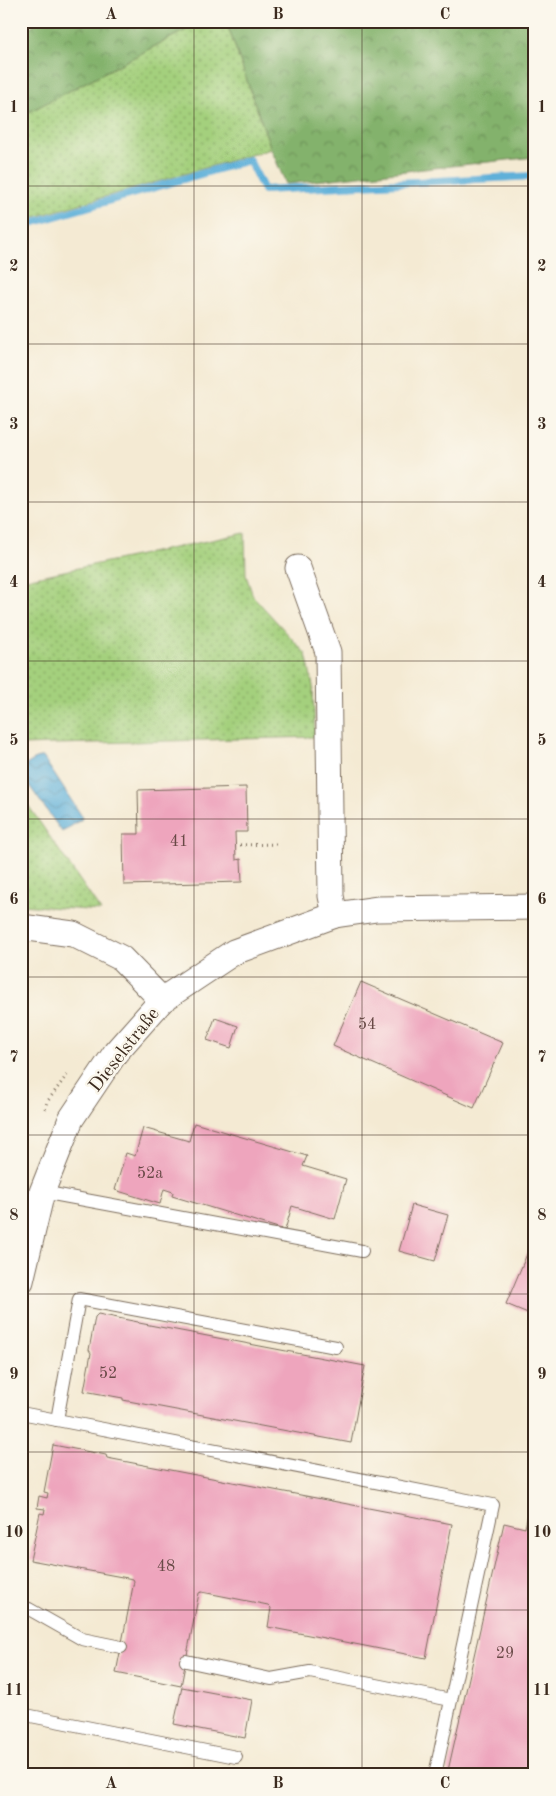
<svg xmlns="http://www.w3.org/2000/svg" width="556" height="1796" font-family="'Old Standard TT',serif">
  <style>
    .grass { fill: url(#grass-dots); stroke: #707d4e }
    .forest { fill: url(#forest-crowns); stroke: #5f6e45 }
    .water { fill: url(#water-waves); stroke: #4c6d7c }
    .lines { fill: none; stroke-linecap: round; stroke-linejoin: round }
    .stream { stroke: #5eb0d9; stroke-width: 8 }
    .building { fill: #eea5bd }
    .lane-casing { stroke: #7c6d5d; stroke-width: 14 }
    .street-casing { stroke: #7c6d5d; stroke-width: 27 }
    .path { stroke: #7c6d5d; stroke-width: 3; stroke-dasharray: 1 4; stroke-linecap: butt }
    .lane { stroke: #fff; stroke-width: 12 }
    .street { stroke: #fff; stroke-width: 25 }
    .grid { fill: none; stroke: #3b2a1e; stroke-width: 1; stroke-opacity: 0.55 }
    .labels { text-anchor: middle; stroke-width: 5; stroke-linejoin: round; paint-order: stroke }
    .number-label { font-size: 16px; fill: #684946 }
    .street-label { font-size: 19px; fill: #3b2a1e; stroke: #fbf7ec }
    .neatline { fill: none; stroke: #3b2a1e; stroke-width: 2 }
    .grid-label { font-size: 16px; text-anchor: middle; font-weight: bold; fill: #3b2a1e }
  </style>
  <defs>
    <pattern id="grass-dots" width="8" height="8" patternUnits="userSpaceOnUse" patternTransform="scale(1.25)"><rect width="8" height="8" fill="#a4d07d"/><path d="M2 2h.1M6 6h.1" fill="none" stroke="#87a966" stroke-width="1.8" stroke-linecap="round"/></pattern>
    <pattern id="forest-crowns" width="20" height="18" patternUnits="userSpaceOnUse" patternTransform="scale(1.25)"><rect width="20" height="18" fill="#83b26c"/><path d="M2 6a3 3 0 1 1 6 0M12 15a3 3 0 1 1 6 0" fill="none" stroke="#6c9158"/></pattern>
    <pattern id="water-waves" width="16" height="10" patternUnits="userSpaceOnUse" patternTransform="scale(1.25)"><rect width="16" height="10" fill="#5eb0d9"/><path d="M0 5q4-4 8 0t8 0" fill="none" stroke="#4f8faf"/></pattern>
  </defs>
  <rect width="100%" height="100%" fill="#fbf7ec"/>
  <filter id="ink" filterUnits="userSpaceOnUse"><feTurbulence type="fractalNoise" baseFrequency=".02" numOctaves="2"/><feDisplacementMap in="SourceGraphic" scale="10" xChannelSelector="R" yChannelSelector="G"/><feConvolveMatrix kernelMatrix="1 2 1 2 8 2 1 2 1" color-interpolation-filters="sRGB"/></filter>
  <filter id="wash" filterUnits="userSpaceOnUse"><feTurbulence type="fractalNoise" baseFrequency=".0096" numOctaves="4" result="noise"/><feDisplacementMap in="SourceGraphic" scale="20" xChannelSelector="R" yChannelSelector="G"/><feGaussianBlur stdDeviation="1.12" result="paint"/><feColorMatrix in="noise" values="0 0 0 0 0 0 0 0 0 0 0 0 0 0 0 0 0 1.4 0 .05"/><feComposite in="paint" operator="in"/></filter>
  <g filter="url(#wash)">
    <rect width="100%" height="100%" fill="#f4ead3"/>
    <g class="grass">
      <path d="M203 21H226L271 149 21 221V116Z"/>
      <path d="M245 533 246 575 253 596 306 654 313 686 315 737 21 745V580Z"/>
      <path d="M21 795 101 911 21 905Z"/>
    </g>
    <g class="forest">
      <path d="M40 21H203L21 116V32Z"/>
      <path d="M226 21H535V157L286 184 271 149Z"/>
    </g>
    <path class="water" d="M39 757H43L81 815 82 819 62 832 21 774V768Z"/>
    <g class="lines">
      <path class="stream" d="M21 226 249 160 264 190 535 176"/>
    </g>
    <g id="blocks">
      <g class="building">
        <path d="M246 787 247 832H235L236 860 241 859 242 882 124 885 123 834H139L138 790Z"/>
        <path d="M361 982 503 1043 474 1108 333 1046Z"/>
        <path d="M215 1018 238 1026 231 1048 207 1040Z"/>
        <path d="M194 1123 307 1156 303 1166 346 1179 335 1219 292 1206 285 1230 172 1196 173 1192 164 1189 160 1204 115 1190 126 1153 135 1156 143 1128 189 1141Z"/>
        <path d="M412 1205 448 1215 435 1261 399 1251Z"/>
        <path d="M535 1235V1316L506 1304Z"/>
        <path d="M98 1314 138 1322 139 1323 365 1366 351 1443 123 1400V1398L84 1391 91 1353 89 1350 95 1317Z"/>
        <path d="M53 1445 106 1455 107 1458 452 1524 426 1658 268 1627 271 1608 268 1605 202 1592 199 1593 181 1686 116 1673 134 1581 133 1579 30 1560 40 1513 44 1514 45 1509 37 1508 39 1496 47 1498 48 1493 44 1492Z"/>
        <path d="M533 1490 535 1491V1775H447L504 1523 525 1528Z"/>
        <path d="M182 1687 252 1700 245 1738 174 1724Z"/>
      </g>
    </g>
  </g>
  <g filter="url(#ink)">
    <use href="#blocks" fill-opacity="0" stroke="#7c6d5d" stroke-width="1"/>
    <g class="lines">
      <defs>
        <g id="lane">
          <path d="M42 1192 362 1251"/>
          <path d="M21 1413 493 1505 435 1775"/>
          <path d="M57 1420 79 1299 336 1347"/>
          <path d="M21 1608 29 1609 82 1639 121 1647"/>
          <path d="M186 1661 271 1679 310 1672 451 1700"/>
          <path d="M21 1714 236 1757"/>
        </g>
        <g id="street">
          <path d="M298 568 328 652 331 896 335 915"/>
          <path d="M21 927 73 934 121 958 162 1000"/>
          <path d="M21 1281 42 1192 71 1119 116 1052 162 1000 234 952 335 915 377 909 535 907"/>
        </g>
      </defs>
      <use href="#lane" class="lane-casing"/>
      <use href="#street" class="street-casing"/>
      <g class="path">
        <path d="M235 845 280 844"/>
        <path d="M45 1109 47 1102 67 1075"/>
      </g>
      <use href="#lane" class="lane"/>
      <use href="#street" class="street"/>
    </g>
  </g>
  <path class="grid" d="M194 21V1775M362 21V1775M21 186H535M21 344H535M21 502H535M21 661H535M21 819H535M21 977H535M21 1135H535M21 1294H535M21 1452H535M21 1610H535"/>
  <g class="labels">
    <g class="number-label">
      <text x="179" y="846">41</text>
      <text x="367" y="1029">54</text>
      <text x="150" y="1178">52a</text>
      <text x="108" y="1378">52</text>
      <text x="166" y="1571">48</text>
      <text x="505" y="1658">29</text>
    </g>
    <g class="street-label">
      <text transform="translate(123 1049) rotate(-52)" y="7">Dieselstraße</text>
    </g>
  </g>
  <rect width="556" height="1796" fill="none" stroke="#fbf7ec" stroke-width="55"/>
  <rect x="28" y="28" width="500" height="1740" class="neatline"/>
  <g class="grid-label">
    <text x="111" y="19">A</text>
    <text x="278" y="19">B</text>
    <text x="445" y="19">C</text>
    <text x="14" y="112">1</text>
    <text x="542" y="112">1</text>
    <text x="14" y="271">2</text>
    <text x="542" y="271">2</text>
    <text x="14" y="429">3</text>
    <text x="542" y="429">3</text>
    <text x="14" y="587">4</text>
    <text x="542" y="587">4</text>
    <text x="14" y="745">5</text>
    <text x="542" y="745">5</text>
    <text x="14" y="904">6</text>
    <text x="542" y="904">6</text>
    <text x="14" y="1062">7</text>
    <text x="542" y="1062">7</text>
    <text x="14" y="1220">8</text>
    <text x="542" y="1220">8</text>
    <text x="14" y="1379">9</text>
    <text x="542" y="1379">9</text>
    <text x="14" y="1537">10</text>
    <text x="542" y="1537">10</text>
    <text x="14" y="1695">11</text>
    <text x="542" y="1695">11</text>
    <text x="111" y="1788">A</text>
    <text x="278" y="1788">B</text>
    <text x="445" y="1788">C</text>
  </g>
</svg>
